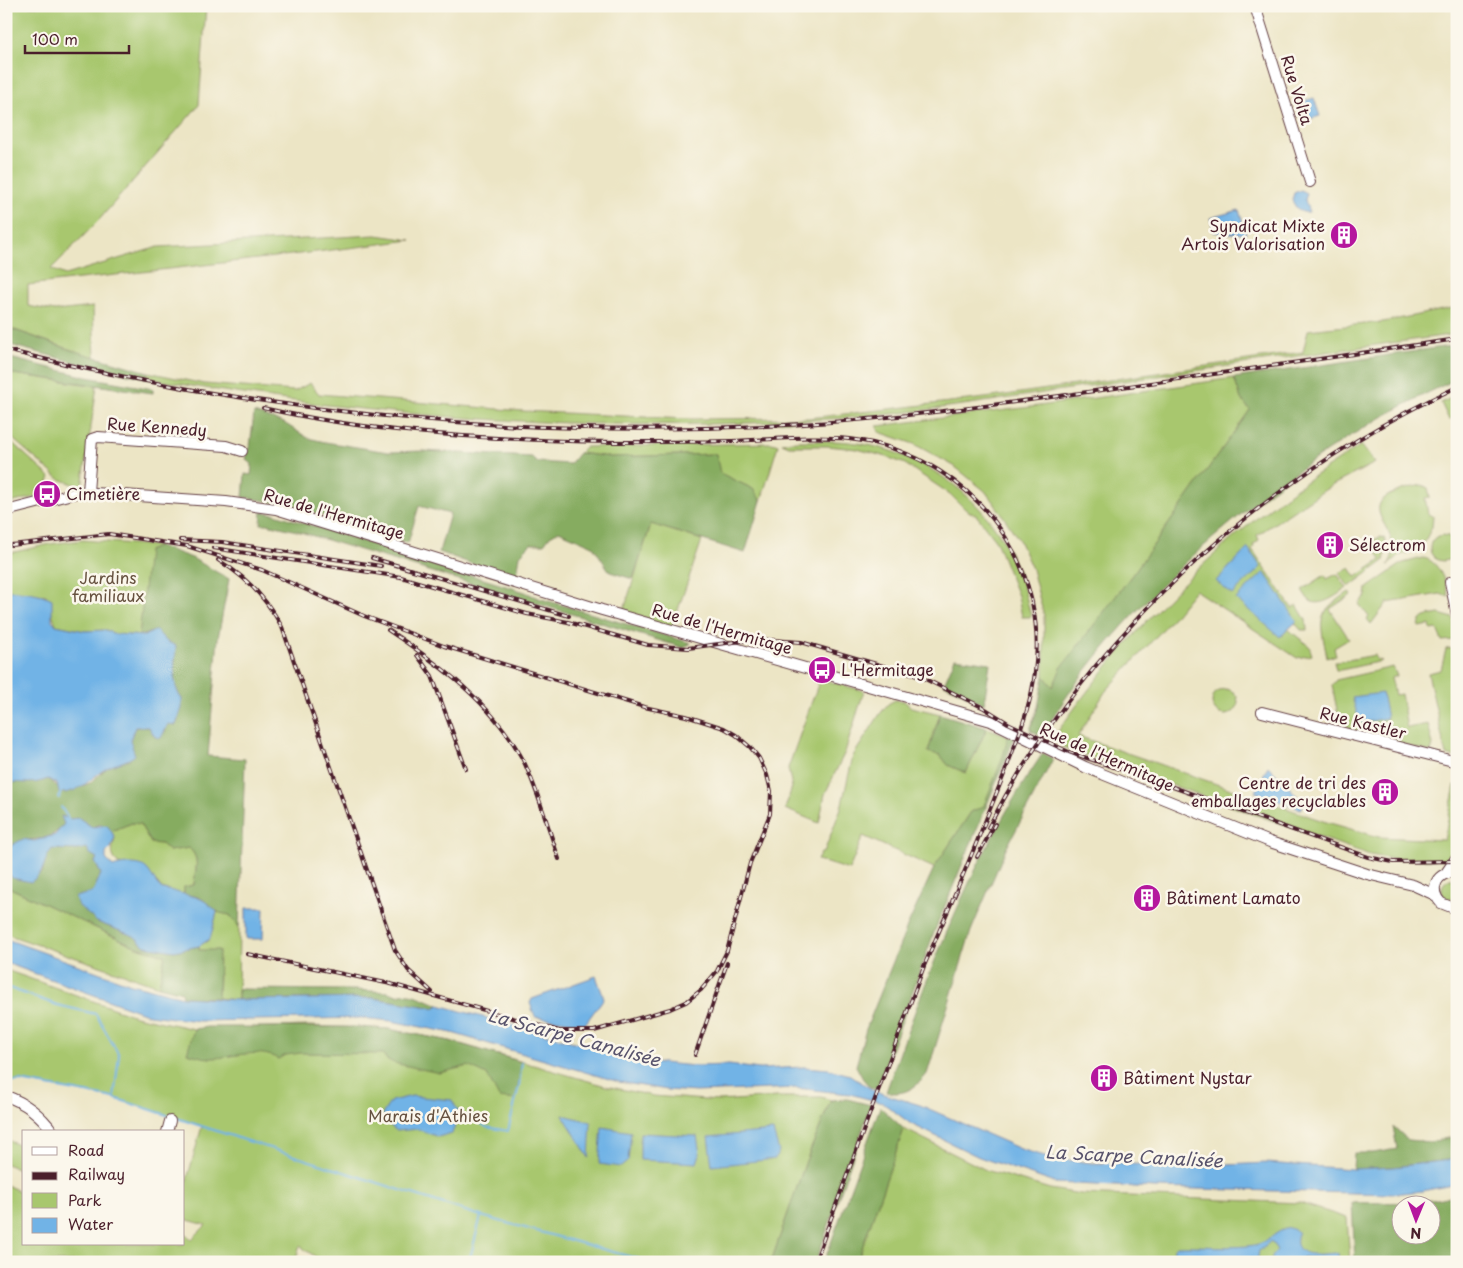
<svg xmlns="http://www.w3.org/2000/svg" width="1463" height="1268" font-family="'Playpen Sans',sans-serif">
  <style>
    .green { fill: #a8c76e; stroke: #79734c; fill-rule: evenodd }
    .forest { fill: #86ac61; stroke: #686646; fill-rule: evenodd }
    .water { fill: #71b3e6; stroke: #5e6988 }
    .lines { fill: none; stroke-linecap: round; stroke-linejoin: round }
    .stream { stroke: #71b3e6; stroke-width: 2 }
    .minor-casing { stroke: #623d42; stroke-width: 12 }
    .minor { stroke: #fff; stroke-width: 10 }
    .rail-casing { stroke: #4a1f2b; stroke-width: 4 }
    .rail { stroke: #fbf7ec; stroke-width: 2; stroke-dasharray: 5.5; stroke-linecap: butt }
    .labels { text-anchor: middle; stroke-width: 5; stroke-linejoin: round; paint-order: stroke }
    .street-label { font-size: 16px; fill: #4a1f2b; stroke: #fbf7ec }
    .poi-label { font-size: 16px; fill: #4a1f2b; stroke: #fbf7ec; text-anchor: start }
    .park-label { font-size: 16px; fill: #66513f; stroke: #fbf7ec }
    .water-label { font-size: 18px; font-style: italic; fill: #58536c; stroke: #fbf7ec }
  </style>
  <rect width="100%" height="100%" fill="#fbf7ec"/>
  <filter id="ink" filterUnits="userSpaceOnUse"><feTurbulence type="fractalNoise" baseFrequency=".02" numOctaves="2"/><feDisplacementMap in="SourceGraphic" scale="10" xChannelSelector="R" yChannelSelector="G"/><feConvolveMatrix kernelMatrix="1 2 1 2 8 2 1 2 1" color-interpolation-filters="sRGB"/></filter>
  <filter id="wash" filterUnits="userSpaceOnUse"><feTurbulence type="fractalNoise" baseFrequency=".0096" numOctaves="4" result="noise"/><feDisplacementMap in="SourceGraphic" scale="20" xChannelSelector="R" yChannelSelector="G"/><feGaussianBlur stdDeviation="1.12" result="paint"/><feColorMatrix in="noise" values="0 0 0 0 0 0 0 0 0 0 0 0 0 0 0 0 0 1.4 0 .05"/><feComposite in="paint" operator="in"/></filter>
  <g filter="url(#wash)">
    <rect width="100%" height="100%" fill="#ece5c5"/>
    <g class="green">
      <path d="M6 6H206L199 105 99 220 51 269 65 275 158 247 376 235 411 240C284 257 156 270 28 285V306L55 311 93 307 95 358 6 327Z"/>
      <path d="M1457 307V334C1336 350 1216 368 1096 385 1013 397 930 412 846 418 613 434 376 420 146 378L148 372 204 384 295 391 310 383 319 394 523 411 686 419 809 418 985 398 1303 352 1308 330 1383 322Z"/>
      <path d="M6 373 97 386 82 487 59 479 6 433Z"/>
      <path d="M1234 378 1241 399 1250 410 1135 571 1062 668 1053 688 1044 676V616L1032 569 1019 540 999 510 985 491 954 466 914 444 879 432 877 426 1039 406Z"/>
      <path d="M1457 395V417L1449 420 1441 403Z"/>
      <path d="M6 437 50 477 43 495 6 504Z"/>
      <path d="M796 441C816 441 837 440 857 443 926 453 990 501 1016 566 1023 582 1027 600 1031 617H1022L1018 596 996 541 977 516 965 509 950 494 905 464 887 457 857 449 827 446H789L782 443Z"/>
      <path d="M772 443 778 445 761 501 753 489 719 473 716 454 610 457 579 453 585 447Z"/>
      <path d="M1361 445 1375 463 1331 486 1257 535 1259 540 1253 545 1254 547 1252 549 1292 608 1297 605 1306 620 1307 630H1301L1295 623 1297 621 1280 637 1288 629 1309 646 1312 655 1297 658 1195 590 1165 627 1105 692 1078 736 1323 821 1379 837 1444 840 1455 785H1457V836L1450 859 1399 860 1370 855 1063 747 1052 740C1117 645 1198 560 1291 492 1314 475 1338 461 1361 445ZM1248 548 1260 568 1250 577 1216 581Z"/>
      <path d="M1422 485 1428 488 1430 497 1425 498 1428 514 1433 516 1432 527 1421 549 1400 555 1388 565C1413 528 1333 503 1422 485Z"/>
      <path d="M651 524 702 540 671 630 622 616Z"/>
      <circle cx="1443" cy="548" r="13"/>
      <path d="M1380 537 1384 538 1387 545 1384 561 1349 587 1339 573 1350 568 1356 577 1381 560 1372 541Z"/>
      <path d="M83 540 159 546 148 551 188 637 141 768 6 783 19 781 176 646 166 641 156 631 144 636 115 634 106 630 85 631 56 625 46 595 6 591V554L50 544Z"/>
      <path d="M1423 558C1439 560 1446 583 1449 597L1440 594 1387 603 1371 624 1367 619 1369 617 1359 604 1366 596 1367 588 1403 563Z"/>
      <path d="M1337 574 1347 588C1339 594 1319 609 1309 600 1307 598 1304 593 1302 590L1325 575 1327 579Z"/>
      <path d="M1349 592 1351 595 1330 609 1349 639 1334 648 1336 655 1327 658C1320 618 1314 616 1349 592Z"/>
      <path d="M1439 614 1453 618 1456 636 1454 640 1442 641 1437 629 1431 630 1430 625 1419 627C1420 615 1430 616 1439 614Z"/>
      <path d="M1457 648V758L1446 755 1428 673 1441 670 1446 649Z"/>
      <path d="M1375 655 1376 659 1382 661 1341 670H1336L1334 662H1337Z"/>
      <path d="M1393 667 1397 676 1391 678 1395 695 1401 694 1407 728 1428 724 1433 745 1431 752 1350 730 1338 715 1332 685 1336 680Z"/>
      <path d="M820 679 864 691 845 752 825 794 819 823 785 809 792 787 788 768Z"/>
      <circle cx="1225" cy="702" r="13"/>
      <path d="M895 700 904 701 911 707 940 714 928 752 940 755 948 765 966 773 987 728 1007 735C1009 749 989 790 984 806L971 812 934 868 863 836 849 870 817 860 821 853 824 852 841 808 853 756 880 714 888 704Z"/>
      <path d="M132 823 140 824 151 843 161 844 169 851 189 848C201 859 195 869 194 885L184 887V895L161 888 143 867 118 864C109 853 113 849 115 837L111 831Z"/>
      <path d="M1450 879H1457V900L1445 898C1440 890 1441 883 1450 879Z"/>
      <path d="M6 886 137 947 165 955 159 986 6 934Z"/>
      <path d="M217 912 230 915 239 927 238 1000 218 998 219 974 199 950V946L210 939Z"/>
      <path d="M6 970 135 1016 194 1029 309 1026 388 1029 450 1041 606 1086 653 1096 719 1101 777 1097H821L831 1100 806 1161 771 1262H323L300 1246 295 1262H6V1185L24 1193V1244H184V1234L192 1239 206 1225 184 1219V1190L202 1126 113 1098 20 1081 6 1082Z"/>
      <path d="M904 1129 986 1170 1050 1189 1081 1194 1300 1203 1347 1218 1350 1262H857Z"/>
      <path d="M6 1139 24 1148V1172L6 1164Z"/>
    </g>
    <g class="forest">
      <path d="M6 327 71 350 148 372 146 378 93 367 6 344Z"/>
      <path d="M1457 345V379C1355 425 1265 489 1183 565 1128 617 1079 671 1042 736L1030 730 1038 707 1044 676 1053 687 1061 668 1135 571 1250 410 1241 399 1234 378Z"/>
      <path d="M6 357 87 377 153 389V393L6 373Z"/>
      <path d="M254 413 284 423 308 438 325 442 388 452 424 451 532 457 537 462 570 464 579 453 610 457 716 454 720 473 753 489 761 501 745 553 651 524 633 579 610 572 593 546 559 531 550 536 544 544H531L520 555 517 575 500 574 439 552 450 514 419 506 408 543 290 505 243 497 245 474 251 475 252 464 246 459 250 447Z"/>
      <path d="M262 512 275 514 525 592 538 598 691 643 684 648 297 531 267 524H261Z"/>
      <path d="M159 546 192 558 229 579 218 638 208 756 245 759 239 927 230 915C227 914 221 914 218 912 203 904 208 896 184 895V887L194 885C195 869 201 859 189 848L169 851 161 844 151 843 140 824 132 823 111 831 101 824 92 827 79 818 70 819 62 816 64 824C42 852 23 827 6 854V783C22 781 32 785 48 779L65 793 90 783 108 767 130 759V740L135 727H149L155 737 165 732 168 723 176 725 182 699C171 686 175 663 176 646L166 641 156 631 139 636 148 551Z"/>
      <path d="M955 658 990 663 984 704 944 684Z"/>
      <path d="M940 714 987 728 966 773 948 765 940 755 928 752Z"/>
      <path d="M1007 735 1015 737 935 930 877 1089 870 1087 863 1079 856 1066 866 1029 907 927 934 868 971 812 984 806C989 790 1009 749 1007 735Z"/>
      <path d="M1043 753 1053 759 1005 851 971 931 927 1074C916 1088 904 1096 886 1092 927 974 972 857 1043 753Z"/>
      <path d="M87 847 97 858 95 862 101 874 93 892 97 922 134 936 145 946 174 951 199 946V950H219L218 998 183 997 182 992 159 986 165 955 137 947 6 886V870L12 878 42 873 46 856 52 848 77 850Z"/>
      <path d="M238 989 355 990 388 992 397 995C410 990 426 1000 439 1005L435 1008 372 998 238 1000Z"/>
      <path d="M207 1027H360L388 1029 450 1041 522 1062 516 1100 499 1098 487 1075 468 1066 439 1073 394 1063 386 1059 383 1054 301 1053 286 1055 278 1059C258 1047 233 1058 211 1058 203 1058 195 1055 187 1053L194 1029Z"/>
      <path d="M847 1099 871 1105 816 1262H771L806 1161 831 1100Z"/>
      <path d="M880 1107 904 1129 857 1262H824Z"/>
      <path d="M1393 1126 1408 1140 1430 1142 1457 1136V1159L1394 1167 1353 1169 1354 1153H1373L1397 1149Z"/>
      <path d="M1457 1194V1262H1355L1352 1203C1386 1202 1424 1205 1457 1194ZM1400 1206H1430V1236H1400Z"/>
    </g>
    <g class="water">
      <path d="M1314 98 1320 116 1306 120 1301 102Z"/>
      <path d="M1301 190 1307 193 1305 200 1309 212C1300 214 1295 207 1292 200L1294 193Z"/>
      <path d="M1239 210 1246 234 1214 232 1210 218Z"/>
      <path d="M1248 548 1261 567 1232 595 1216 581Z"/>
      <path d="M1264 572 1297 621 1280 637 1236 599Z"/>
      <path d="M6 591C19 590 42 593 52 599V620L56 625 85 631 106 630 115 634 144 636 156 630 166 641 176 646C175 663 171 686 182 699V708L176 725 168 724 161 738 155 737 149 727H135L130 740 135 755C127 762 116 763 107 768 92 776 80 794 59 793L57 784 48 779C31 786 23 781 6 783Z"/>
      <path d="M1382 693 1387 718 1360 723 1352 697Z"/>
      <path d="M1268 766 1304 803 1301 809 1255 792Z"/>
      <path d="M61 816 70 819 79 818 92 827 107 825 115 837 111 848 106 853V859L113 867C120 864 132 863 140 865 151 868 153 882 161 888 164 890 169 890 173 891 195 898 200 894 217 912L210 939 199 946 174 951 145 946 134 936 97 922 79 906 75 897 93 892 101 874 95 862 97 858 89 853 87 848 77 850 52 849C41 864 47 870 31 882L12 878 6 870V854L12 845 23 839 34 841 55 835 64 824Z"/>
      <path d="M246 908H264L263 939H246Z"/>
      <path d="M6 939 131 984 183 997 238 1000 372 998 435 1008 439 1005 643 1061 694 1066 729 1065 760 1069 804 1067 829 1069 850 1075 874 1091 920 1105 1023 1150 1052 1158 1092 1163 1205 1166 1266 1163 1353 1169 1394 1167 1457 1159V1184L1422 1191 1392 1194 1155 1188 1055 1183 979 1157 911 1124 883 1103 850 1094 796 1088 696 1092 667 1090 619 1082 452 1033 391 1021 361 1018 199 1021 149 1015 6 963Z"/>
      <path d="M596 976 604 998 585 1024 535 1017 530 1003 532 999Z"/>
      <path d="M412 1096 452 1100 460 1115 452 1133 438 1137 418 1129 397 1131C390 1126 384 1121 383 1113L391 1101Z"/>
      <path d="M563 1115 591 1122 589 1158Z"/>
      <path d="M602 1127 631 1132 628 1161 621 1167 599 1164Z"/>
      <path d="M773 1131 779 1151 775 1159 712 1166 708 1137Z"/>
      <path d="M640 1133 697 1136 700 1154 697 1163 640 1160Z"/>
      <path d="M1290 1228 1297 1231C1298 1236 1296 1240 1297 1244 1300 1259 1327 1253 1338 1253L1339 1262H1315L1314 1258 1302 1257V1262H1272V1256L1277 1250 1271 1241 1259 1251 1257 1262H1208L1201 1256 1196 1257 1193 1262H1173L1174 1248 1176 1246C1202 1245 1230 1249 1255 1245 1270 1242 1275 1230 1290 1228Z"/>
    </g>
    <g class="lines">
      <g class="stream">
        <path d="M59 798 61 791"/>
        <path d="M61 807 69 820"/>
        <path d="M6 987 57 1005 96 1014 119 1055 114 1098 481 1216 650 1262"/>
        <path d="M6 1082 20 1081 114 1098"/>
        <path d="M459 1119 474 1118 486 1127 508 1131 519 1086 522 1062"/>
        <path d="M469 1262 481 1216"/>
      </g>
    </g>
  </g>
  <g filter="url(#ink)">
    <g class="lines">
      <defs>
        <g id="minor">
          <path d="M1255 6 1310 182"/>
          <path d="M88 492 92 439 98 437 226 446 242 451"/>
          <path d="M6 511 80 492 226 502 276 509 602 610 991 721 1085 767 1270 842 1367 874 1413 885 1435 895"/>
          <path d="M1450 582 1457 615"/>
          <path d="M1262 712 1457 762"/>
          <path d="M1446 873 1457 857"/>
          <path d="M1457 873C1437 870 1428 889 1441 903L1451 907 1457 906"/>
          <path d="M6 1096C26 1103 41 1115 53 1132"/>
          <path d="M167 1132 170 1121"/>
        </g>
      </defs>
      <use href="#minor" class="minor-casing"/>
      <use href="#minor" class="minor"/>
      <defs>
        <g id="rail">
          <path d="M6 350C261 414 524 439 786 425 899 419 1010 403 1122 387 1234 371 1345 356 1457 339"/>
          <path d="M263 408C364 431 466 438 569 441 623 443 678 442 732 441 771 440 811 435 849 439 913 446 972 483 1006 538 1031 578 1041 626 1035 672 1031 707 1017 739 1005 772 988 814 972 855 954 896"/>
          <path d="M180 540 222 542 381 566"/>
          <path d="M11 545 109 534 187 546 262 570 364 616 444 646 644 707 686 716 724 728 736 735 750 747 759 758 767 775 771 791 770 814 750 863 727 951 717 971 701 990 686 1002 670 1009 594 1031H559L391 984 247 954"/>
          <path d="M213 548 401 577 527 614 568 622 648 645 688 648 757 639 801 642 921 677 984 708 1008 723 1069 752 1170 786 1368 857 1393 862 1457 861"/>
          <path d="M372 558 569 616"/>
          <path d="M218 560C245 576 267 599 282 627L395 950 408 970 432 992"/>
          <path d="M388 630C439 664 493 704 522 758 537 787 548 828 559 859"/>
          <path d="M417 655 432 676 466 769"/>
          <path d="M988 828C1088 636 1261 478 1457 387"/>
          <path d="M977 857 995 824"/>
          <path d="M695 1055 727 963"/>
          <path d="M815 1262 924 966 957 890"/>
        </g>
      </defs>
      <use href="#rail" class="rail-casing"/>
      <use href="#rail" class="rail"/>
    </g>
  </g>
  <defs>
    <symbol id="building-disc" viewBox="-11 -11 22 22"><circle r="9.5" fill="#b5179e" stroke="#fbf7ec"/><path d="M-4-6H4V6H1V3H-1V6H-4ZM-2.5-4.3h1.7v1.8h-1.7ZM.8-4.3h1.7v1.8H.8ZM-2.5-1h1.7V.8h-1.7ZM.8-1h1.7V.8H.8Z" fill="#fff"/></symbol>
    <symbol id="bus-disc" viewBox="-11 -11 22 22"><circle r="9.5" fill="#b5179e" stroke="#fbf7ec"/><path d="M-5-6H5V4H4V6H2V4H-2V6H-4V4H-5ZM-3.5-4V0h7V-4ZM-3.5 1.2v1.5H-2V1.2ZM2 1.2v1.5H3.5V1.2Z" fill="#fff"/></symbol>
  </defs>
  <g fill-rule="evenodd">
    <use href="#building-disc" x="1328" y="219" width="32" height="32"/>
    <use href="#bus-disc" x="31" y="478" width="32" height="32"/>
    <use href="#building-disc" x="1314" y="529" width="32" height="32"/>
    <use href="#bus-disc" x="806" y="654" width="32" height="32"/>
    <use href="#building-disc" x="1369" y="776" width="32" height="32"/>
    <use href="#building-disc" x="1131" y="882" width="32" height="32"/>
    <use href="#building-disc" x="1088" y="1062" width="32" height="32"/>
  </g>
  <g class="labels">
    <g class="street-label">
      <text transform="translate(1297 90) rotate(73)" y="6">Rue Volta</text>
      <text transform="translate(157 427) rotate(4)" y="6">Rue Kennedy</text>
      <text transform="translate(334 514) rotate(16)" y="6">Rue de l'Hermitage</text>
      <text transform="translate(722 629) rotate(16)" y="6">Rue de l'Hermitage</text>
      <text transform="translate(1363 723) rotate(14)" y="6">Rue Kastler</text>
      <text transform="translate(1107 757) rotate(24)" y="6">Rue de l'Hermitage</text>
    </g>
    <g class="poi-label">
      <text x="1325" y="232" text-anchor="end">Syndicat Mixte<tspan x="1325" dy="18">Artois Valorisation</tspan></text>
      <text x="66" y="500">Cimetière</text>
      <text x="1349" y="551">Sélectrom</text>
      <text x="841" y="676">L'Hermitage</text>
      <text x="1366" y="789" text-anchor="end">Centre de tri des<tspan x="1366" dy="18">emballages recyclables</tspan></text>
      <text x="1166" y="904">Bâtiment Lamato</text>
      <text x="1123" y="1084">Bâtiment Nystar</text>
    </g>
    <g class="park-label">
      <text x="108" y="584">Jardins<tspan x="108" dy="18">familiaux</tspan></text>
      <text x="428" y="1122">Marais d'Athies</text>
    </g>
    <g class="water-label">
      <text transform="translate(574 1038) rotate(15)" y="6">La Scarpe Canalisée</text>
      <text transform="translate(1134 1157) rotate(3)" y="6">La Scarpe Canalisée</text>
    </g>
  </g>
  <rect width="1463" height="1268" fill="none" stroke="#fbf7ec" stroke-width="25"/>
  <rect x="22" y="1130" width="162" height="115" fill="#fbf7ec" stroke="#b4a19f"/>
  <rect x="32" y="1147" width="25" height="8" fill="#ffffff" stroke="#b4a19f"/>
  <text x="68" y="1156" font-size="15" fill="#4a1f2b">Road</text>
  <rect x="32" y="1172" width="25" height="8" fill="#4a1f2b" stroke="#b4a19f"/>
  <text x="68" y="1180" font-size="15" fill="#4a1f2b">Railway</text>
  <rect x="32" y="1193" width="25" height="15" fill="#a8c76e" stroke="#b4a19f"/>
  <text x="68" y="1206" font-size="15" fill="#4a1f2b">Park</text>
  <rect x="32" y="1218" width="25" height="15" fill="#71b3e6" stroke="#b4a19f"/>
  <text x="68" y="1230" font-size="15" fill="#4a1f2b">Water</text>
  <g transform="translate(1416 1220) rotate(181)"><circle r="24" fill="#fbf7ec" stroke="#b4a19f"/>
  <path d="M0-4L9 19L0 12L-9 19Z" fill="#b5179e"/>
  <text y="-8" font-size="14" font-weight="bold" text-anchor="middle" fill="#4a1f2b">N</text>
  </g>
  <path d="M25 45v8h104v-8" fill="none" stroke="#4a1f2b" stroke-width="2.5"/>
  <text x="32" y="45" font-size="15" fill="#4a1f2b" stroke="#fbf7ec" stroke-width="4" paint-order="stroke">100 m</text>
</svg>
